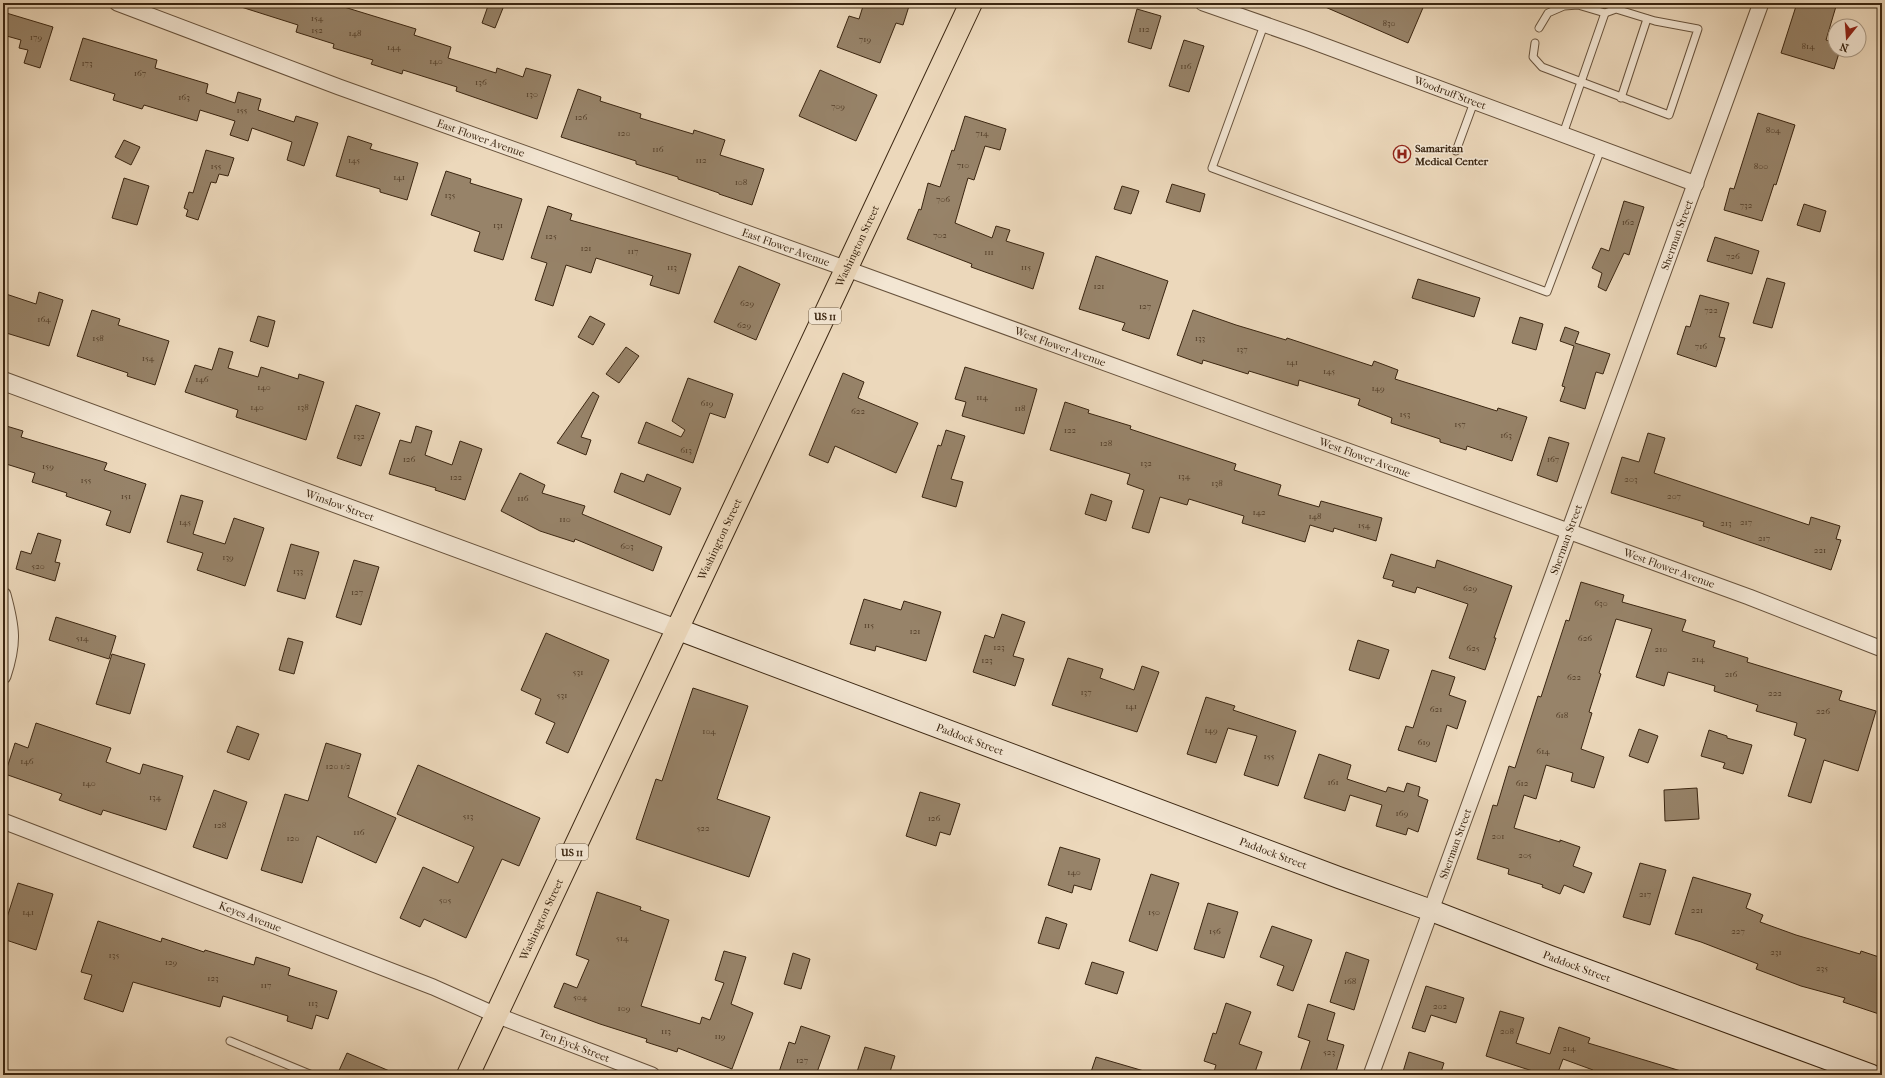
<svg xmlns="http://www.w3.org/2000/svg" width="1885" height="1078" font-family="'IM FELL French Canon',serif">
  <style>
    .building { fill: #978369; stroke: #3b2611 }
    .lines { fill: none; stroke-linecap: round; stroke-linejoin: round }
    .service-casing { stroke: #67523c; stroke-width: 9 }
    .minor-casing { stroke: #67523c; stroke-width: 17 }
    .tertiary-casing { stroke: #67523c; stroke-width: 20 }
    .secondary-casing { stroke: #3b2611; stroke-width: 23 }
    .primary-casing { stroke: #3b2611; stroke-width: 24 }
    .service { stroke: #f3e6d3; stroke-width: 7 }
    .minor { stroke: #f3e6d3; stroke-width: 15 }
    .tertiary { stroke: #f3e6d3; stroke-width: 18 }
    .secondary { stroke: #f3e6d3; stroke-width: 21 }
    .primary { stroke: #ecd8bb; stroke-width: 22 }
    .labels { text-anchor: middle; stroke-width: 3; stroke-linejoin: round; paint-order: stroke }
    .number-label { font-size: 9px; fill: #523d27 }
    .shield { fill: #f3e6d3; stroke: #72604b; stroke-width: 1 }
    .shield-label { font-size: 10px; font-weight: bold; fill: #3b2611 }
    .street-label { font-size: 11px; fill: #3b2611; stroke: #f3e6d3 }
    .poi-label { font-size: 11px; font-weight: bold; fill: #3b2611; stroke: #f3e6d3; text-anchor: start }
  </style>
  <rect width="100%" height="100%" fill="#ecd8bb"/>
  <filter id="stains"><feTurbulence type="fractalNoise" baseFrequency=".005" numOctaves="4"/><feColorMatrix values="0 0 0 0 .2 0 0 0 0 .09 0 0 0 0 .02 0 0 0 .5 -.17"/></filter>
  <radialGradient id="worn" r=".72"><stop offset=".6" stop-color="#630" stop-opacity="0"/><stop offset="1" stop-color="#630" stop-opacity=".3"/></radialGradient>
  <g class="building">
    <path d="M238 3H331L416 29 414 35 451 47 448 58 496 73 497 68 523 77 526 68 551 75 537 119 456 91 457 87 403 70 402 74 371 64 373 60 333 48 334 44 296 32 298 25 238 6Z"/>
    <path d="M489 3H505L495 28 482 23Z"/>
    <path d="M864 3H910L903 25 896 23 880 63 837 47 849 16 859 19Z"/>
    <path d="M1316 3H1425L1408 43Z"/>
    <path d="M1797 3H1837L1826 40 1835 43V50H1840L1834 69 1781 53Z"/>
    <path d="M1137 9 1161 16 1151 49 1128 42Z"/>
    <path d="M3 12 53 27 40 68 24 63 28 50 19 48 21 40 3 35Z"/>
    <path d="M83 38 157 60 155 68 208 84 206 93 235 103 238 92 261 99 258 110 294 122 296 116 318 123 304 166 287 160 292 142 252 128 248 141 230 135 235 121 200 110 197 121 144 105 142 109 113 100 115 94 70 80Z"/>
    <path d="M1184 40 1204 46 1189 92 1169 86Z"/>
    <path d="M820 70 877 95 856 141 799 116Z"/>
    <path d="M578 89 601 97 600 101 641 114 640 118 693 134 694 130 725 140 720 155 764 169 752 205 719 194V193L678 179V177L636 164V161L561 137Z"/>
    <path d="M1758 113 1795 125 1776 185 1774 184 1762 221 1724 210 1730 188 1734 189Z"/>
    <path d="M965 116 1006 129 1000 150 985 146 974 180 968 178 955 223 992 238 996 226 1010 230 1006 241 1044 253 1033 289 971 267 972 264 907 239 919 209 921 210 928 183 940 187 952 150 954 151Z"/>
    <path d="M348 136 372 144 370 149 418 163 407 200 380 192V189L336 176Z"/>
    <path d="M124 140 140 147 131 165 115 157Z"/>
    <path d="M206 150 234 158 228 176 219 174 216 183 211 182 198 220 186 216 188 210 184 208 189 192 193 193Z"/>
    <path d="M446 171 471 179 470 183 522 199 503 260 474 251 480 232 431 215Z"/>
    <path d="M124 178 149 186 137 225 112 218Z"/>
    <path d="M1172 184 1205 194 1200 212 1166 202Z"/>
    <path d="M1122 186 1139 191 1131 214 1114 209Z"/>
    <path d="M1624 201 1644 207 1629 255 1624 253 1606 291 1598 287 1602 273 1592 268 1601 248 1609 251Z"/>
    <path d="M1804 204 1826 211 1820 232 1797 225Z"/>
    <path d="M548 206 572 214 570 220 691 254 679 294 650 285 653 276 596 258 591 273 566 265 553 306 535 300 547 263 531 258Z"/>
    <path d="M1715 237 1759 251 1752 274 1707 261Z"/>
    <path d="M1096 256 1168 281 1149 339 1122 330 1125 323 1079 309Z"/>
    <path d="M739 266 780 284 756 340 714 322Z"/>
    <path d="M1767 278 1785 283 1772 328 1753 323Z"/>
    <path d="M1418 279 1480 298 1474 317 1412 298Z"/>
    <path d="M39 292 63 300 49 346 3 332V293L36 304Z"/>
    <path d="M1700 295 1729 303 1719 337 1725 338 1716 367 1677 354 1686 326 1690 327Z"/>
    <path d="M92 310 120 319 118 325 169 341 155 385 127 376 128 373 77 356Z"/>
    <path d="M1193 310 1236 325 1286 340 1287 338 1372 366 1374 361 1398 370 1395 379 1497 411 1498 408 1527 417 1512 461 1467 446 1466 450 1440 442V439L1391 423 1392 418 1358 405 1360 399 1299 380 1298 386 1249 371 1248 374 1203 360 1202 364 1177 355Z"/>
    <path d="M258 316 275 321 268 347 250 341Z"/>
    <path d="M590 316 605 324 593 345 578 337Z"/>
    <path d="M1520 317 1543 324 1536 350 1512 343Z"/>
    <path d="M1565 327 1579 332 1575 343 1610 354 1603 374 1596 372 1585 409 1560 401 1565 387 1562 386 1574 346 1560 341Z"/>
    <path d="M626 347 639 356 619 383 606 374Z"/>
    <path d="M219 348 233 352 228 368 258 377 261 367 298 379 299 374 324 382 306 440 236 417 238 410 185 392 195 365 212 370Z"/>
    <path d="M965 367 1037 389 1024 434 962 416 966 402 955 399Z"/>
    <path d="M843 373 864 382 858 398 918 423 896 473 835 446 828 463 809 455Z"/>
    <path d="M688 378 733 394 725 418 710 413 693 463 638 443 646 422 681 437 685 430 672 421Z"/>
    <path d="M593 392 599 396 581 437 591 440 586 455 557 443Z"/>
    <path d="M1065 402 1089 410 1088 413 1131 426 1130 429 1236 464 1234 470 1281 485 1278 495 1319 507 1321 501 1382 518 1376 541 1334 528 1333 532 1310 525 1305 542 1242 523 1244 516 1189 499 1187 505 1160 497 1149 533 1132 528 1144 490 1127 484 1130 474 1050 450Z"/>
    <path d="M356 405 380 413 361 466 337 458Z"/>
    <path d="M3 425 23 431 21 437 107 463 104 470 146 484 130 533 106 525 111 511 66 496 67 493 32 482 35 473 3 463Z"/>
    <path d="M416 426 432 431 425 455 452 465 460 441 482 449 465 500 435 490 436 488 389 474 400 440 411 443Z"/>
    <path d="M946 430 965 436 951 479 963 482 956 507 922 497 938 445 941 446Z"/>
    <path d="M1648 433 1665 438 1654 473 1809 525 1811 517 1840 526 1836 539 1841 540 1831 570 1703 526 1704 522 1611 493 1622 457 1639 462Z"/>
    <path d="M1549 437 1569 443 1557 482 1537 475Z"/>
    <path d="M520 473 545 485 542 493 585 506 582 514 662 547 653 571 575 539 574 542 540 531 501 511Z"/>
    <path d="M621 473 644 482 647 474 681 488 670 515 614 492Z"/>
    <path d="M1091 494 1112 501 1106 521 1085 514Z"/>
    <path d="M181 495 203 501 193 534 225 544 234 518 264 528 245 586 197 570 203 553 167 542Z"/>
    <path d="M38 533 61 540 55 562 60 563 55 581 16 569 21 551 31 554Z"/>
    <path d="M291 544 319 552 305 599 277 591Z"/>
    <path d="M1391 554 1435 568 1437 560 1512 586 1494 638H1496L1485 670 1449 658 1468 604 1417 587 1415 593 1392 586 1394 581 1383 578Z"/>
    <path d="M354 560 379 567 361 625 336 617Z"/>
    <path d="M1581 582 1624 595 1622 602 1686 620 1682 631 1715 641 1713 647 1748 658 1747 662 1842 691 1839 700 1876 711 1858 771 1824 760 1811 803 1788 796 1806 739 1794 735 1797 723 1756 711 1758 705 1714 691 1715 686 1668 672 1664 686 1636 677 1652 629 1616 619 1599 673 1601 674 1589 712 1592 713 1581 749 1604 757 1594 788 1571 781 1573 773 1546 765 1536 799 1524 795 1514 828 1560 842V840L1580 847 1573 866 1592 873 1584 893 1564 885 1560 894 1542 887 1543 885 1508 874 1509 869 1477 859 1493 805 1497 806 1509 766 1515 768 1538 696 1541 697 1566 620 1569 621Z"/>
    <path d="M864 599 901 610 904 601 941 612 926 661 876 646 875 651 850 644Z"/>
    <path d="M1002 614 1025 622 1013 656 1024 659 1015 686 973 672 985 635 994 638Z"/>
    <path d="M56 617 116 636 109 659 49 640Z"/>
    <path d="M546 633 609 660 568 753 546 743 555 723 535 714 541 699 521 690Z"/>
    <path d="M288 638 303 642 294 674 279 670Z"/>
    <path d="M1358 640 1389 650 1379 679 1349 670Z"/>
    <path d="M112 654 145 664 130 714 96 704Z"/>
    <path d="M1068 658 1103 669 1100 678 1134 690 1142 666 1159 672 1137 732 1052 705Z"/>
    <path d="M1432 670 1455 677 1449 695 1466 701 1457 729 1447 725 1436 762 1398 750 1406 726 1413 728Z"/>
    <path d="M693 688 748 706 717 799 770 817 749 877 636 839 656 779 662 781Z"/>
    <path d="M1206 697 1235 706 1233 710 1296 731 1278 786 1244 775 1257 736 1228 728 1216 763 1187 754Z"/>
    <path d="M36 723 111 748 106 762 140 774 143 764 183 776 166 830 103 810 101 815 59 800 62 794 5 774 15 743 28 748Z"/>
    <path d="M237 726 259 734 249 760 227 752Z"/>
    <path d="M1639 729 1658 736 1648 763 1629 756Z"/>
    <path d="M1709 730 1727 736V738L1752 745 1743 774 1723 768 1725 763 1701 756Z"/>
    <path d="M326 743 361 754 348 797 396 818 376 863 317 836 302 883 261 870 285 794 308 801Z"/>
    <path d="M1319 754 1351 765 1347 779 1386 792 1388 787 1404 792 1407 783 1420 787 1418 796 1428 800 1418 832 1408 828 1406 835 1376 826 1382 805 1350 795 1345 811 1304 798Z"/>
    <path d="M418 765 540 818 519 866 502 859 466 938 424 919 420 927 400 918 423 867 458 883 474 847 397 814Z"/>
    <path d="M1697 788 1699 819 1665 821 1664 790Z"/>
    <path d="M214 790 247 802 227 859 193 847Z"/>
    <path d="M920 792 960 804 950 835 940 832 936 846 906 836Z"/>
    <path d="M1060 847 1100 859 1091 890 1074 885 1072 893 1048 885Z"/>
    <path d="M1640 863 1666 870 1650 925 1623 917Z"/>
    <path d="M1151 874 1179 883 1157 951 1129 941Z"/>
    <path d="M1693 877 1751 894 1746 908 1763 915 1760 922 1796 935 1860 954 1861 951 1882 958V1015L1843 1002 1845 998 1801 986 1756 969 1758 964 1701 942 1675 934Z"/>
    <path d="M18 883 53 894 36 950 3 939V930Z"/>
    <path d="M597 892 641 907 640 910 669 920 641 1006 700 1024 702 1017 710 1020 724 983 715 980 724 951 746 957 731 1004 753 1013 732 1069 678 1048 677 1052 646 1042 647 1039 600 1024 554 1007 564 983 577 988 589 960 576 955Z"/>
    <path d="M1208 903 1238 912 1224 958 1194 949Z"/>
    <path d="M1046 917 1067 924 1059 949 1038 943Z"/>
    <path d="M98 921 161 942 162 938 204 952 205 950 254 965 256 957 290 968 288 975 337 991 328 1019 316 1015 312 1029 287 1021 288 1016 223 996 220 1007 133 982 123 1012 84 999 92 975 81 972Z"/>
    <path d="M1272 926 1312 940 1293 991 1277 985 1284 966 1260 957Z"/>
    <path d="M1346 952 1369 960 1354 1010 1330 1002Z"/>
    <path d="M793 953 810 959 801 989 784 984Z"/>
    <path d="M1092 962 1124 972 1117 994 1085 984Z"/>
    <path d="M1426 986 1464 998 1456 1023 1431 1015 1425 1032 1412 1028Z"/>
    <path d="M1226 1003 1251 1012 1239 1044 1262 1052 1254 1075H1213L1216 1065 1204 1061 1213 1033 1216 1034Z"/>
    <path d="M1308 1004 1335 1013 1327 1040 1344 1045 1335 1075H1299L1310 1041 1298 1037Z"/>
    <path d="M1500 1011 1524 1018 1516 1043 1550 1054 1559 1027 1590 1038 1588 1043 1681 1071 1680 1075H1592L1593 1070 1563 1059 1557 1075H1545L1486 1056Z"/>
    <path d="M801 1026 830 1036 816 1075H778L789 1042 795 1044Z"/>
    <path d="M865 1047 895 1056 889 1075H856Z"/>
    <path d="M1409 1052 1444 1063 1440 1075H1402Z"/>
    <path d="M347 1053 399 1075H337Z"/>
    <path d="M1096 1057 1144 1071 1143 1075H1090Z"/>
  </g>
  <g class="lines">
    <defs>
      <g id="service">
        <path d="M1264 25 1212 168 1547 292 1601 149"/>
        <path d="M1535 43 1533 57 1542 67 1669 115 1698 29 1655 21 1616 9 1605 13 1578 5 1564 6 1548 13 1539 28"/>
        <path d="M1621 98 1647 19"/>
        <path d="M1563 134 1605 13"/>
        <path d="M1456 151 1474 102"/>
        <path d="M230 1041 312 1075"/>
      </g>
      <g id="minor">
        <path id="s1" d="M117 3 339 87 847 269 1568 531 1749 597 1882 649"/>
        <path id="s2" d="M1203 3 1306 39 1696 184"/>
        <path d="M3 595C12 628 14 643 3 676"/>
        <path id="s3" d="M3 821 433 987 496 1015 652 1075"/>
        <path id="s4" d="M1371 1075 1761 3"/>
      </g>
      <g id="tertiary">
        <path id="s5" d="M3 381 677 629"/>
      </g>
      <g id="secondary">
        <path id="s6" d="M677 629 1340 878 1430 910 1549 956 1871 1075"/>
      </g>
      <g id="primary">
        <path id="s7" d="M468 1075 971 3"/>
      </g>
    </defs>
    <use href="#service" class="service-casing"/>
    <use href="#minor" class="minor-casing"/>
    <use href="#tertiary" class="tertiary-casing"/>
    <use href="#secondary" class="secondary-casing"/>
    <use href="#primary" class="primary-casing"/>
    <use href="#service" class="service"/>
    <use href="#minor" class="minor"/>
    <use href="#tertiary" class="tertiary"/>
    <use href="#secondary" class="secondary"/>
    <use href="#primary" class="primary"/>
  </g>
  <defs>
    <symbol id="hospital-ring" viewBox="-11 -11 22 22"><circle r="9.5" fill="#f3e6d3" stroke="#8f2418" stroke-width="1.5"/><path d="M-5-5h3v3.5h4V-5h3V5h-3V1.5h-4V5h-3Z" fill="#8f2418"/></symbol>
  </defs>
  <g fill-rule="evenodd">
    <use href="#hospital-ring" x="1392" y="144" width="20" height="20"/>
  </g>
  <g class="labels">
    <g class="number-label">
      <text x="317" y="21">154</text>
      <text x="1389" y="26">830</text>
      <text x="1144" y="32">112</text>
      <text x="317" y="33">152</text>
      <text x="355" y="36">148</text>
      <text x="36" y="40">179</text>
      <text x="865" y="42">719</text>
      <text x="1808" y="49">814</text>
      <text x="394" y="50">144</text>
      <text x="436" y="64">140</text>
      <text x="87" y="66">173</text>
      <text x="1186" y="69">116</text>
      <text x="140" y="76">167</text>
      <text x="481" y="85">136</text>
      <text x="532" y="97">130</text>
      <text x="184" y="100">163</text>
      <text x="838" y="109">709</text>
      <text x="242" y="113">155</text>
      <text x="581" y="120">126</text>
      <text x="1773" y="133">804</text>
      <text x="624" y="136">120</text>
      <text x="982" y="136">714</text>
      <text x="658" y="152">116</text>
      <text x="354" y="163">145</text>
      <text x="701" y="163">112</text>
      <text x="963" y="168">710</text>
      <text x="216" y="169">155</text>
      <text x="1761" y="169">800</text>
      <text x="399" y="180">141</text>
      <text x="741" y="185">108</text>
      <text x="450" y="198">135</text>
      <text x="943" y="202">706</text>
      <text x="1746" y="208">732</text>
      <text x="1628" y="225">162</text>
      <text x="498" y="228">131</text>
      <text x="940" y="238">702</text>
      <text x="551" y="239">125</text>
      <text x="586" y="251">121</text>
      <text x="633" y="254">117</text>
      <text x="989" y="255">111</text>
      <text x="1733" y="259">726</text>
      <text x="672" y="270">113</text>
      <text x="1026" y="270">115</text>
      <text x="1099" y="289">121</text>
      <text x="747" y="306">629</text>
      <text x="1145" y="309">127</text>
      <text x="1711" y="313">722</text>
      <text x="44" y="322">164</text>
      <text x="744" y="328">629</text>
      <text x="98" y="341">158</text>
      <text x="1200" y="341">133</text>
      <text x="1701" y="349">716</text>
      <text x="1242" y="352">137</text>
      <text x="148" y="361">154</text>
      <text x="1292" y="365">141</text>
      <text x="1329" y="374">145</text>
      <text x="202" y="382">146</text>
      <text x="264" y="390">140</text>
      <text x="1378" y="391">149</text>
      <text x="982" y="400">114</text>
      <text x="707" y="406">619</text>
      <text x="257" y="410">140</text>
      <text x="303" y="410">138</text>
      <text x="1020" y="411">118</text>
      <text x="858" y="414">622</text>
      <text x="1405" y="417">153</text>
      <text x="1460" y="427">157</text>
      <text x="1070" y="433">122</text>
      <text x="1506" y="438">163</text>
      <text x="359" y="439">132</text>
      <text x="1106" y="446">128</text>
      <text x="686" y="453">613</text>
      <text x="409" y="462">126</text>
      <text x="1553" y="462">167</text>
      <text x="1146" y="466">132</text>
      <text x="48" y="469">159</text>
      <text x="1184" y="479">134</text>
      <text x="456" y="480">122</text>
      <text x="1631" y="482">203</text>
      <text x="86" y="483">155</text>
      <text x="1217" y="486">138</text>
      <text x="126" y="499">151</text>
      <text x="1674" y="499">207</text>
      <text x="523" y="501">116</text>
      <text x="1259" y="515">142</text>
      <text x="1315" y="519">148</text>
      <text x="565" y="522">110</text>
      <text x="185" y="525">145</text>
      <text x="1746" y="525">217</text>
      <text x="1726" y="526">213</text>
      <text x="1364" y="528">154</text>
      <text x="1764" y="541">217</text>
      <text x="627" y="549">603</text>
      <text x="1820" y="553">221</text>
      <text x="228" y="560">139</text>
      <text x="38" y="569">520</text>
      <text x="298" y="574">133</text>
      <text x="1470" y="591">629</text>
      <text x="357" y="595">127</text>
      <text x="1601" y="606">630</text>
      <text x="869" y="628">115</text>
      <text x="915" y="634">121</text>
      <text x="82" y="641">514</text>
      <text x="1585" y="641">626</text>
      <text x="999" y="650">123</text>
      <text x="1473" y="651">625</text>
      <text x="1661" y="652">210</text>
      <text x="1698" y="662">214</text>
      <text x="987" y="663">123</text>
      <text x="578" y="675">531</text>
      <text x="1731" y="677">216</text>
      <text x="1574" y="680">622</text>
      <text x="1086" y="695">137</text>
      <text x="1775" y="696">222</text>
      <text x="562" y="698">531</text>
      <text x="1131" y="709">141</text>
      <text x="1436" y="712">621</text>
      <text x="1823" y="714">226</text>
      <text x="1562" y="718">618</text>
      <text x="1211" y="733">149</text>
      <text x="709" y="734">104</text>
      <text x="1424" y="745">619</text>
      <text x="1543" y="754">614</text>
      <text x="1269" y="759">155</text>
      <text x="27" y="764">146</text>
      <text x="338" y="769">120 1/2</text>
      <text x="1333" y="785">161</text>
      <text x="89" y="786">140</text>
      <text x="1522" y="786">612</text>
      <text x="155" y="800">134</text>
      <text x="1402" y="816">169</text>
      <text x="468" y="819">513</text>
      <text x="934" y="821">126</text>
      <text x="220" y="828">128</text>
      <text x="703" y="831">522</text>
      <text x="359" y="835">116</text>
      <text x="1498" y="839">201</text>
      <text x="293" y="841">120</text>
      <text x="1525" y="858">205</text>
      <text x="1074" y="875">140</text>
      <text x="1645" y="897">217</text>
      <text x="445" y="903">505</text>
      <text x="1697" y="913">221</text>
      <text x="28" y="915">141</text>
      <text x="1154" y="915">150</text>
      <text x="1215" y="934">156</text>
      <text x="1738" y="934">227</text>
      <text x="622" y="941">514</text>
      <text x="1776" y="955">231</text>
      <text x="114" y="958">135</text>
      <text x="171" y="965">129</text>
      <text x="1822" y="971">235</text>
      <text x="213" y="981">123</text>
      <text x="1350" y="984">168</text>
      <text x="266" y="988">117</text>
      <text x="580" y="1000">504</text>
      <text x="313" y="1006">113</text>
      <text x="1440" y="1009">202</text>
      <text x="624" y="1011">109</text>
      <text x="666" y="1034">113</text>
      <text x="1507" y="1034">208</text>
      <text x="720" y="1039">119</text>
      <text x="1569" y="1051">214</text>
      <text x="1329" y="1055">523</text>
      <text x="802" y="1063">127</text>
    </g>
    <g class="shield">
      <rect x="809" y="308" width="32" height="16" rx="3"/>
      <rect x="556" y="844" width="32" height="16" rx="3"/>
    </g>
    <g class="shield-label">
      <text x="825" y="320">US 11</text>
      <text x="572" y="856">US 11</text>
    </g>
    <g class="street-label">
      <text dy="4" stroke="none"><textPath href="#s2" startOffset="263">Woodruff Street</textPath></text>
      <text dy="4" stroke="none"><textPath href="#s1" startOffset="388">East Flower Avenue</textPath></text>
      <text dy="4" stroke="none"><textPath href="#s4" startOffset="894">Sherman Street</textPath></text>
      <text dy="4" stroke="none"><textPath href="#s7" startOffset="916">Washington Street</textPath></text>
      <text dy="4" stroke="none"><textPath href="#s1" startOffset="712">East Flower Avenue</textPath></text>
      <text dy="4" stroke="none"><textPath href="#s1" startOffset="1004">West Flower Avenue</textPath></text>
      <text dy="4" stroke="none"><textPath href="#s1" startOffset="1328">West Flower Avenue</textPath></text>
      <text dy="4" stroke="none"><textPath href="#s5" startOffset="359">Winslow Street</textPath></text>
      <text dy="4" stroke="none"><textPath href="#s7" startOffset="592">Washington Street</textPath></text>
      <text dy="4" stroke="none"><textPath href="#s4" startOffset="570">Sherman Street</textPath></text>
      <text dy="4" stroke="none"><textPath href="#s1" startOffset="1652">West Flower Avenue</textPath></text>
      <text dy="4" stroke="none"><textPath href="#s6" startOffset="313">Paddock Street</textPath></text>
      <text dy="4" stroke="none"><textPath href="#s4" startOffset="246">Sherman Street</textPath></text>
      <text dy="4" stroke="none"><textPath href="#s6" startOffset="637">Paddock Street</textPath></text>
      <text dy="4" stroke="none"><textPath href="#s3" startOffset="265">Keyes Avenue</textPath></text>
      <text dy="4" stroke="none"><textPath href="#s7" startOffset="172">Washington Street</textPath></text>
      <text dy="4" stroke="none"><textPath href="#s6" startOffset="961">Paddock Street</textPath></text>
      <text dy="4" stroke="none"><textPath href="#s3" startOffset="614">Ten Eyck Street</textPath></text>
    </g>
    <g class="poi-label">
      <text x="1415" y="152">Samaritan<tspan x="1415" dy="13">Medical Center</tspan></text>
    </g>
  </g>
  <rect width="1885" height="1078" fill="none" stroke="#ecd8bb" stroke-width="16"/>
  <rect x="4" y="4" width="1877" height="1070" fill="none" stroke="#3b2611" stroke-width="2"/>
  <rect x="8" y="8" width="1869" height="1062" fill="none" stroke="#3b2611"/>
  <g transform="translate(1847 38) rotate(197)"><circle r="19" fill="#f3e6d3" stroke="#a99985"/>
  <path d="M0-3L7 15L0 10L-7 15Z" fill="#8f2418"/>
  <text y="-6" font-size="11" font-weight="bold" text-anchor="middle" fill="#3b2611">N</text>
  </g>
  <rect width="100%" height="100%" filter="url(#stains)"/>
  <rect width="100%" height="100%" fill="url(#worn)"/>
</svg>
